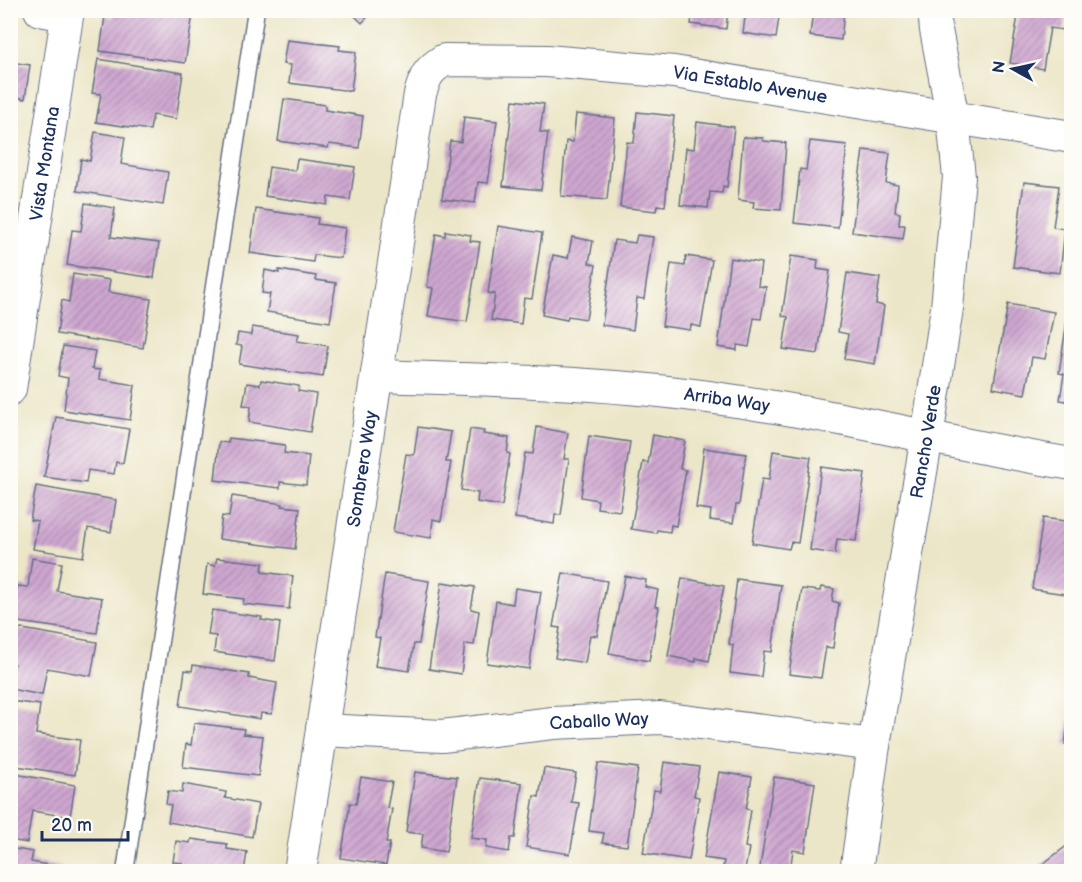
<svg xmlns="http://www.w3.org/2000/svg" width="1082" height="882" font-family="'Balsamiq Sans',sans-serif">
  <style>
    .building { fill: url(#building-hatch) }
    .lines { fill: none; stroke-linecap: round; stroke-linejoin: round }
    .service-casing { stroke: #646f83; stroke-width: 19 }
    .minor-casing { stroke: #646f83; stroke-width: 34 }
    .service { stroke: #fff; stroke-width: 16 }
    .minor { stroke: #fff; stroke-width: 32 }
    .labels { text-anchor: middle; stroke-width: 4.5; stroke-linejoin: round; paint-order: stroke }
    .street-label { font-size: 18px; fill: #1b2f5e; stroke: #fdfcf7 }
  </style>
  <defs>
    <pattern id="building-hatch" width="6" height="6" patternUnits="userSpaceOnUse" patternTransform="scale(1.5)"><rect width="6" height="6" fill="#cfa7d0"/><path d="M-1 1l2-2M0 6l6-6M5 7l2-2" fill="none" stroke="#a788ac"/></pattern>
  </defs>
  <rect width="100%" height="100%" fill="#fdfcf7"/>
  <filter id="ink" filterUnits="userSpaceOnUse"><feTurbulence type="fractalNoise" baseFrequency=".0167" numOctaves="2"/><feDisplacementMap in="SourceGraphic" scale="12" xChannelSelector="R" yChannelSelector="G"/><feConvolveMatrix kernelMatrix="1 2 1 2 8 2 1 2 1" color-interpolation-filters="sRGB"/></filter>
  <filter id="wash" filterUnits="userSpaceOnUse"><feTurbulence type="fractalNoise" baseFrequency=".008" numOctaves="4" result="noise"/><feDisplacementMap in="SourceGraphic" scale="24" xChannelSelector="R" yChannelSelector="G"/><feGaussianBlur stdDeviation="1.35" result="paint"/><feColorMatrix in="noise" values="0 0 0 0 0 0 0 0 0 0 0 0 0 0 0 0 0 1.4 0 .05"/><feComposite in="paint" operator="in"/></filter>
  <g filter="url(#wash)">
    <rect width="100%" height="100%" fill="#ece6c8"/>
    <g id="blocks">
      <g class="building">
        <path d="M115 10H168L193 14 185 63 100 51 105 16 114 17Z"/>
        <path d="M349 10H374L362 23Z"/>
        <path d="M693 10H728L726 29 691 24Z"/>
        <path d="M746 10H780L776 38 743 33Z"/>
        <path d="M813 10H852V13L844 12 841 40 810 36Z"/>
        <path d="M1019 10H1067L1063 30 1050 28 1043 69 1010 63Z"/>
        <path d="M287 40 340 46 339 50 356 52 351 91 289 83 291 65 283 64Z"/>
        <path d="M98 59 183 73 176 119 153 115 150 130 96 122 101 94 92 93Z"/>
        <path d="M10 62 30 65 25 99 17 97 13 126 10 125Z"/>
        <path d="M284 99 325 105V110L363 116 359 148 329 144 328 148 278 141Z"/>
        <path d="M513 100 544 104 540 132 548 133 541 190 503 186Z"/>
        <path d="M637 112 674 116 665 206 657 205 656 211 620 207 627 142 634 143Z"/>
        <path d="M576 114 615 118 607 200 561 196 566 141 573 142Z"/>
        <path d="M464 117 497 121 488 183 478 182 475 203 442 199 450 141 461 142Z"/>
        <path d="M697 122 734 127 727 187 723 186 722 193 710 192 708 208 680 205 686 148 694 149Z"/>
        <path d="M95 132 125 137 121 164 168 172 163 205 77 191 81 159 90 161Z"/>
        <path d="M743 137 763 138V141L786 143 781 210 753 208 754 202 738 200Z"/>
        <path d="M810 141 847 145 838 228 794 223 800 169 806 170Z"/>
        <path d="M863 150 890 153 886 183 898 185 895 212 900 213 899 225H905L903 239 852 232Z"/>
        <path d="M297 159 355 167 350 200 328 197 327 205 265 196 269 167 295 171Z"/>
        <path d="M1024 182 1059 186 1053 227 1065 229 1060 273 1013 267Z"/>
        <path d="M85 203 115 208 111 237 159 243 154 278 67 265 72 230 81 231Z"/>
        <path d="M256 209 318 218 317 224 345 228 341 258 314 255 313 262 250 253Z"/>
        <path d="M498 226 542 233 532 299 524 298 521 324 491 320 495 294 488 293Z"/>
        <path d="M446 231 471 235 470 241 480 242 467 322 428 316 433 288 427 287 436 234 445 236Z"/>
        <path d="M637 235 653 237 644 299 637 298 633 330 602 325 614 240 635 243Z"/>
        <path d="M572 237 593 241 589 263 596 265 586 319 568 316 567 320 542 315 553 255 568 258Z"/>
        <path d="M686 256 712 260 701 327 691 325 690 330 662 326 671 264 685 266Z"/>
        <path d="M791 256 818 260 817 269 830 271 818 354 783 349 788 317 782 316Z"/>
        <path d="M730 258 761 263 758 286 766 287 761 319 754 318 749 347 737 345V350L718 347Z"/>
        <path d="M265 270 279 273V270L316 276V280L336 283 330 322 267 312 270 294 262 293Z"/>
        <path d="M847 273 880 278 876 304 884 306 875 364 844 359 848 334 838 332Z"/>
        <path d="M73 274 110 280 108 292 151 299 143 348 57 334 62 300 69 302Z"/>
        <path d="M1008 304 1054 312 1045 359 1032 357 1025 394 993 388Z"/>
        <path d="M1067 321 1072 322V402L1060 400 1064 374 1059 373Z"/>
        <path d="M252 327 299 334 297 341 328 346 323 377 239 364 242 346 236 345 238 333 251 335Z"/>
        <path d="M63 346 95 351 92 369 100 370 99 379 135 385 130 420 64 410 68 378 58 376Z"/>
        <path d="M261 380 299 386 298 391 316 394 310 432 249 422 251 406 243 405 247 383 260 385Z"/>
        <path d="M56 417 129 429 123 463 116 462 114 474 88 470 86 483 44 477Z"/>
        <path d="M418 427 451 432 446 462H451L441 521 433 519 431 538 393 532 406 454 414 455Z"/>
        <path d="M537 427 568 433 564 459H569L561 515H555L554 524 515 518 525 453 533 454Z"/>
        <path d="M470 429 484 431 483 434 509 438 507 453 510 454 502 506 477 502 478 493 461 490Z"/>
        <path d="M653 435 685 441 680 469 686 470 676 526 671 525 670 532 657 530 656 533 631 529 643 462 648 463Z"/>
        <path d="M589 436 630 442 620 511 597 508 598 500 581 497Z"/>
        <path d="M229 438 285 445 284 453 309 456 306 485 280 482V488L215 480 219 442 228 443Z"/>
        <path d="M704 448 746 454 739 505H736L733 523 710 520 711 510 696 508Z"/>
        <path d="M773 451 811 457 798 543 791 542 789 549 752 543 762 479 769 480Z"/>
        <path d="M821 467 865 473 856 541 837 539 835 554 810 550Z"/>
        <path d="M36 486 116 500 111 532 88 528 83 557 33 549 38 521 30 520Z"/>
        <path d="M232 496 283 504 282 506 300 508 295 549 219 539 222 516 229 517Z"/>
        <path d="M1043 518 1072 522V595L1032 589Z"/>
        <path d="M32 558 62 563 57 591 102 598 97 633 11 621 17 586 28 587Z"/>
        <path d="M217 558 263 563 262 572 293 576 289 609 243 604 244 599 203 594 207 564 215 566Z"/>
        <path d="M563 573 607 581 597 636 590 635 585 663 555 658 560 628 553 627Z"/>
        <path d="M385 574 429 581 419 644H414L409 671 375 666 380 638 375 637Z"/>
        <path d="M625 576 646 580 645 587 658 590 655 606 659 607 649 661 609 653Z"/>
        <path d="M682 578 724 586 709 661 696 658V662L668 656Z"/>
        <path d="M737 579 781 585 772 652 764 651 761 677 730 673 733 645 729 644Z"/>
        <path d="M442 582 475 587 471 609 479 611 474 645 465 644 461 674 429 669Z"/>
        <path d="M821 587 834 589 832 601 839 603 833 648 826 647 821 678 789 674 802 589 820 591Z"/>
        <path d="M515 588 541 592 529 669 487 663 496 601 513 604Z"/>
        <path d="M212 610 262 617 261 620 280 623 275 661 214 652 216 636 208 635Z"/>
        <path d="M11 627 97 642 91 676 47 668 42 695 10 689 14 664 10 663Z"/>
        <path d="M193 665 249 674V678L277 683 272 714 261 713 260 719 180 706 185 670 192 671Z"/>
        <path d="M10 701 40 705 36 734 80 740 75 775 10 765Z"/>
        <path d="M1070 709H1072V745L1065 744Z"/>
        <path d="M194 723 244 729 243 734 263 736 258 776 183 767 186 744 191 745Z"/>
        <path d="M664 762 699 767 694 796 699 797 689 860 643 853 654 790 660 791Z"/>
        <path d="M598 763 638 768 627 846 602 843 604 833 589 831Z"/>
        <path d="M544 768 576 773 571 802 579 803 570 854 526 847 534 796 539 797Z"/>
        <path d="M415 772 457 777 446 852 421 848 423 834 406 832Z"/>
        <path d="M719 772 752 777 746 809 751 810 745 847 749 848 745 870 723 867 724 861 704 858Z"/>
        <path d="M10 773 75 785 70 817 32 811 27 843 10 840Z"/>
        <path d="M361 777 392 782 387 808 392 809 386 843H390L386 865 341 858 350 803 356 804Z"/>
        <path d="M774 777 815 783 805 852 793 850 790 871 760 867Z"/>
        <path d="M480 778 522 783 515 838H511L509 852 486 848 487 840 471 838Z"/>
        <path d="M183 784 226 792 225 798 258 804 252 837 168 822 171 805 166 804 168 791 182 793Z"/>
        <path d="M191 839 227 844V849L247 852 244 872H181L182 863 173 862 176 841 190 843Z"/>
        <path d="M1072 842V872H1032Z"/>
        <path d="M10 848 33 852 31 862 60 867 59 872H10Z"/>
      </g>
    </g>
  </g>
  <g filter="url(#ink)">
    <use href="#blocks" fill-opacity="0" stroke="#646f83" stroke-width="1.5"/>
    <g class="lines">
      <defs>
        <path id="service" d="M125 872 256 10"/>
        <g id="minor">
          <path d="M40 10 67 15"/>
          <path id="s1" d="M377 376C492 380 608 382 722 399 840 415 954 445 1072 464"/>
          <path id="s2" d="M10 389 68 10"/>
          <path id="s3" d="M322 730 442 736 553 723 660 718 874 745"/>
          <path id="s4" d="M300 872 420 94C426 75 427 71 444 60L547 61 674 72 1072 137"/>
          <path id="s5" d="M856 872 874 745 927 437 947 308 959 177 953 119 936 30 934 10"/>
        </g>
      </defs>
      <use href="#service" class="service-casing"/>
      <use href="#minor" class="minor-casing"/>
      <use href="#service" class="service"/>
      <use href="#minor" class="minor"/>
    </g>
  </g>
  <g class="labels">
    <g class="street-label">
      <text dy="6" stroke="none"><textPath href="#s4" startOffset="1138">Via Establo Avenue</textPath></text>
      <text dy="6" stroke="none"><textPath href="#s2" startOffset="228">Vista Montana</textPath></text>
      <text dy="6" stroke="none"><textPath href="#s1" startOffset="351">Arriba Way</textPath></text>
      <text dy="6" stroke="none"><textPath href="#s5" startOffset="436">Rancho Verde</textPath></text>
      <text dy="6" stroke="none"><textPath href="#s4" startOffset="408">Sombrero Way</textPath></text>
      <text dy="6" stroke="none"><textPath href="#s3" startOffset="278">Caballo Way</textPath></text>
    </g>
  </g>
  <rect width="1082" height="882" fill="none" stroke="#fdfcf7" stroke-width="36"/>
  <g transform="translate(1013 69) rotate(278)" stroke="#fdfcf7" stroke-width="4.5" paint-order="stroke">
  <path d="M0-4.5L10 22L0 15L-10 22Z" fill="#1b2f5e"/>
  <text y="-9" font-size="16" font-weight="bold" text-anchor="middle" fill="#1b2f5e">N</text>
  </g>
  <path d="M42 831v9h86v-9" fill="none" stroke="#1b2f5e" stroke-width="3"/>
  <text x="51" y="831" font-size="18" fill="#1b2f5e" stroke="#fdfcf7" stroke-width="4.5" paint-order="stroke">20 m</text>
</svg>
